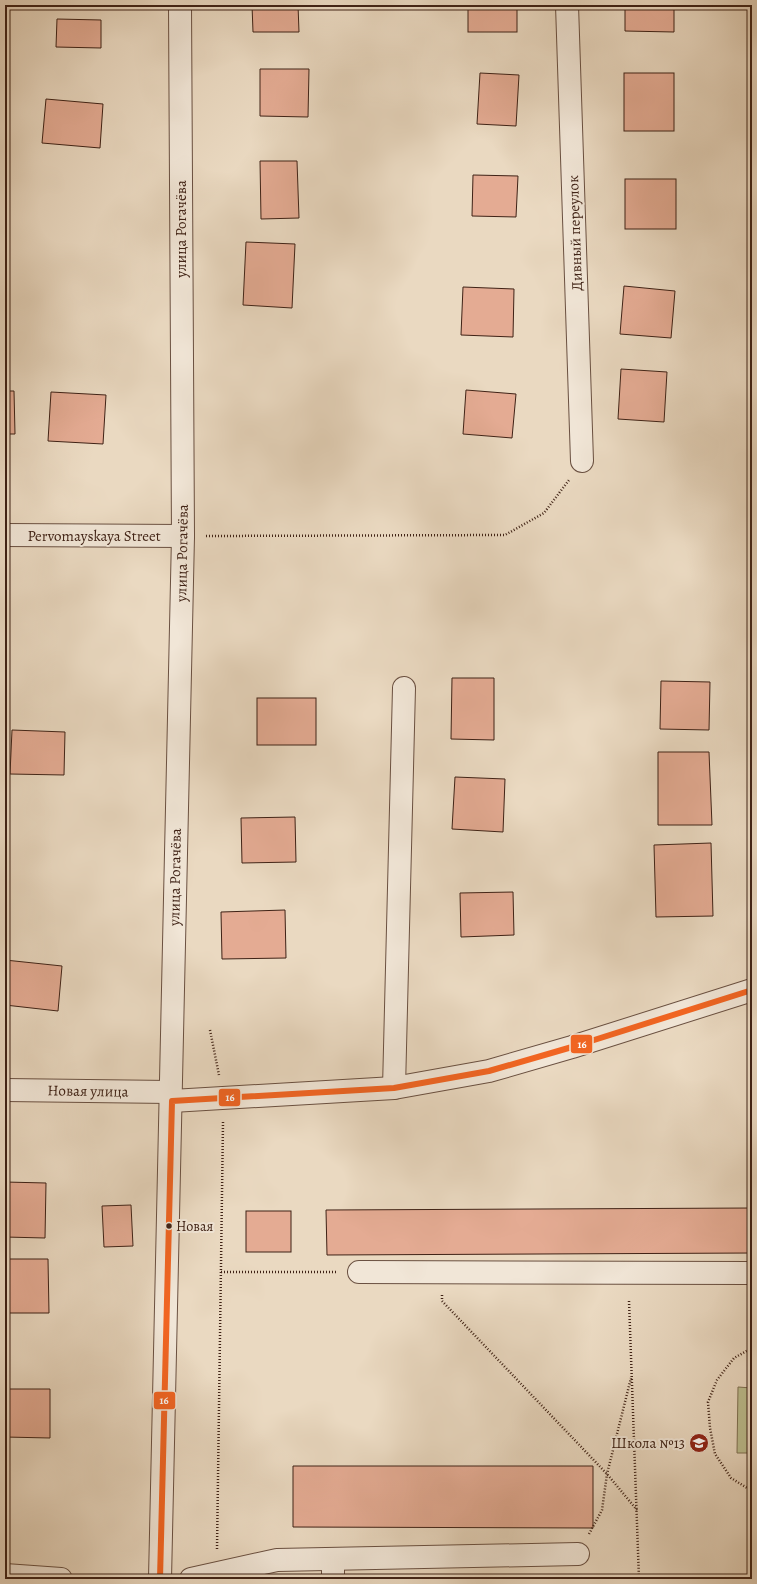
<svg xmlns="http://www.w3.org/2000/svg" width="757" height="1584" font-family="Alegreya,serif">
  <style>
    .green { fill: #bcbe8f; stroke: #7e7052 }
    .building { fill: #e4ab93; stroke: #3f2216 }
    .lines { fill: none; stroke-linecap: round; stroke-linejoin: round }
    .minor-casing { stroke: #6a5041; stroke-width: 24 }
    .path { stroke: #3f2216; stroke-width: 2.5; stroke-dasharray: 1 2; stroke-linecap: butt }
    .minor { stroke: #f1e6d7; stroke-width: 22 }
    .bus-1-casing { stroke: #f1e6d7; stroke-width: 9 }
    .bus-1 { stroke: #f26522; stroke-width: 6 }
    .bus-dot { fill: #3f2216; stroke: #f1e6d7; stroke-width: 1.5 }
    .labels { text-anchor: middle; stroke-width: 4; stroke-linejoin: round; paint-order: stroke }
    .bus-label { font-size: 14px; fill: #3f2216; stroke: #f1e6d7; text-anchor: start }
    .street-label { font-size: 15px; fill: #3f2216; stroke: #f1e6d7 }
    .poi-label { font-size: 15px; fill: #3f2216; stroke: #f1e6d7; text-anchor: end }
    .line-badge { stroke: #f1e6d7; stroke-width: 1.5 }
    .badge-label { font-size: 11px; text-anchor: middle; font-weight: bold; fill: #fff }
  </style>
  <rect width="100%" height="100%" fill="#ead9c1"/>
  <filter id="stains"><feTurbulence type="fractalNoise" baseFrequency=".005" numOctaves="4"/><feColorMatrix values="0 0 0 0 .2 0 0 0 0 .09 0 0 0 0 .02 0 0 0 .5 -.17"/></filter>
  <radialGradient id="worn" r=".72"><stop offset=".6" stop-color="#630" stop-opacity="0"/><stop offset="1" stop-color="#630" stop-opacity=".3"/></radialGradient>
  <path class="green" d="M738 1387 752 1388V1453H737Z"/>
  <g class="building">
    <path d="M252 5H298L299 32H253Z"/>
    <rect x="468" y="5" width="49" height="27"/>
    <path d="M625 5H674V32L625 31Z"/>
    <path d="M57 19 101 20V48L56 47Z"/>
    <path d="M260 69H309L308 117 260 116Z"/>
    <path d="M480 73 519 75 516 126 477 124Z"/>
    <rect x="624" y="73" width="50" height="58"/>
    <path d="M46 99 103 104 100 148 42 143Z"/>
    <path d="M260 161H297L299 218 261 219Z"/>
    <path d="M473 175 518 176 516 217 472 216Z"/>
    <rect x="625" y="179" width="51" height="50"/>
    <path d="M246 242 295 244 292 308 243 305Z"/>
    <path d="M624 286 675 291 671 338 620 334Z"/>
    <path d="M463 287 514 289 513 337 461 335Z"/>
    <path d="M621 369 667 372 664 422 618 419Z"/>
    <path d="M466 390 516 394 512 438 463 434Z"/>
    <path d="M5 391H14L15 434H5Z"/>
    <path d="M51 392 106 395 103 444 48 441Z"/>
    <path d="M452 678H494V740L451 739Z"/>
    <path d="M661 681 710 682 709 730 660 729Z"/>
    <rect x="257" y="698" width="59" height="47"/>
    <path d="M12 730 65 732 64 775 10 774Z"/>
    <path d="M658 752H709L712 825H658Z"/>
    <path d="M455 777 505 779 503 832 452 829Z"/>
    <path d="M295 817 296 862 242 863 241 818Z"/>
    <path d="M711 843 713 916 656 917 654 845Z"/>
    <path d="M513 892 514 935 461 937 460 893Z"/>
    <path d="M285 910 286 958 222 959 221 912Z"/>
    <path d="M5 960 62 966 58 1011 5 1005Z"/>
    <path d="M5 1182 46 1183 45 1238 5 1237Z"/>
    <path d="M131 1205 133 1246 104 1247 102 1206Z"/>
    <path d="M752 1208V1253L327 1255 326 1210Z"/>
    <rect x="246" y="1211" width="45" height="41"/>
    <path d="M5 1259H48L49 1313H5Z"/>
    <path d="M5 1389H50V1438L5 1437Z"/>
    <path d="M293 1466H593V1528L293 1527Z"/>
  </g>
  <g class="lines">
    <defs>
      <g id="minor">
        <path d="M567 5 582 461"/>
        <path d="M5 535 183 536"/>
        <path d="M394 1088 404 688"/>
        <path d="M5 1090 170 1092"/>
        <path d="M172 1101 394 1088 489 1071 572 1047 752 990"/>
        <path d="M359 1272 752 1273"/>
        <path d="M5 1575 61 1579"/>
        <path d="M160 1579 183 536 180 5"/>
        <path d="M191 1579 277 1560 578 1554"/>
        <path d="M333 1579V1559"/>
      </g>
    </defs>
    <use href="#minor" class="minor-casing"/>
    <g class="path">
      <path d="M206 536 505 535 544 513 569 480"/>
      <path d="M210 1030 219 1075"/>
      <path d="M221 1272H336"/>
      <path d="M442 1295V1301L607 1474 637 1510"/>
      <path d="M629 1301 639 1579"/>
      <path d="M752 1348 734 1358 717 1380 708 1402 710 1428 715 1454 731 1478 752 1491"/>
      <path d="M589 1534 602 1510 607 1474 631 1378"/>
      <path d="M217 1549 223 1122"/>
    </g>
    <use href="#minor" class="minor"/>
    <defs>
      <path id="bus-1" d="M160 1579 172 1101 394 1088 489 1071 572 1047 752 990"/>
    </defs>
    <use href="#bus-1" class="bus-1-casing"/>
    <use href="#bus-1" class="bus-1"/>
  </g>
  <defs>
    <symbol id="school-disc" viewBox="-11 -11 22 22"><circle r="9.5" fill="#8f2418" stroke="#f1e6d7"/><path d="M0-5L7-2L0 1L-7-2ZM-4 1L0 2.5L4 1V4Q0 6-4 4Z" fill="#fff"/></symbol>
  </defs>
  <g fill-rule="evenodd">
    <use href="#school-disc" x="688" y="1432" width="22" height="22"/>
  </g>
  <circle class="bus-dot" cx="169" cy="1226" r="3.5"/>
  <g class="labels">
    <g class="bus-label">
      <text x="176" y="1231">Новая</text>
    </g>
    <g class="street-label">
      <text transform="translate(181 229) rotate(-90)" y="5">улица Рогачёва</text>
      <text transform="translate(575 233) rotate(-92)" y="5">Дивный переулок</text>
      <text x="94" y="541">Pervomayskaya Street</text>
      <text transform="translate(182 553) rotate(-89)" y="5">улица Рогачёва</text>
      <text transform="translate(175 877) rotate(-89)" y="5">улица Рогачёва</text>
      <text transform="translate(88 1091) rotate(1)" y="5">Новая улица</text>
    </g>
    <g class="poi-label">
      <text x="685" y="1448">Школа №13</text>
    </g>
  </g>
  <g class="line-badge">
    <rect x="570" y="1034" width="23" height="20" rx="4" fill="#f26522"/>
    <rect x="218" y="1088" width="23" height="19" rx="4" fill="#f26522"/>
    <rect x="153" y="1391" width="23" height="19" rx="4" fill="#f26522"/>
  </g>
  <g class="badge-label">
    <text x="582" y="1048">16</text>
    <text x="230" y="1101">16</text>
    <text x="164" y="1404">16</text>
  </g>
  <rect width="757" height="1584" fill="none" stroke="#ead9c1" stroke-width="20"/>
  <rect x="6" y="6" width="745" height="1572" fill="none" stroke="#3f2216" stroke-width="2"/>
  <rect x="10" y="10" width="737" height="1564" fill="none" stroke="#3f2216"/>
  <rect width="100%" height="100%" filter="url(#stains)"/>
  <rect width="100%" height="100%" fill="url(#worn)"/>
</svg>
